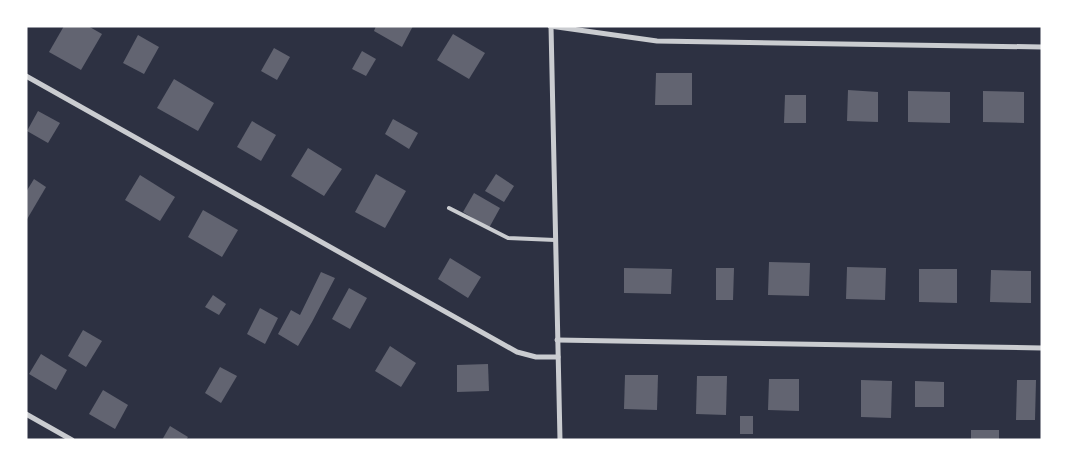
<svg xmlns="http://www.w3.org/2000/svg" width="1068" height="466" font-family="Georgia,serif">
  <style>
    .building { fill: #626471 }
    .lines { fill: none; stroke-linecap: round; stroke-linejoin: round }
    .service { stroke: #caccd0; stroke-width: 4 }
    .minor { stroke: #caccd0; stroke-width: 5 }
  </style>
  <rect width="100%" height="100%" fill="#2d3142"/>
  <g class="building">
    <path d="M64 26H88L102 34 81 70 49 52Z"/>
    <path d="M376 26H413L402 47 374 31Z"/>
    <path d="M453 34 485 53 469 79 437 60Z"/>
    <path d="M138 35 159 47 144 74 123 63Z"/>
    <path d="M274 48 290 57 277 80 261 71Z"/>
    <path d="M362 51 376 59 366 76 352 69Z"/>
    <path d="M656 73H692V105H655Z"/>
    <path d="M174 79 214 103 198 131 157 108Z"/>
    <path d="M848 90 878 92V122L847 121Z"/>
    <path d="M908 91 950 92V123L908 122Z"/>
    <path d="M983 91 1024 92V123L983 122Z"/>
    <path d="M785 95H806V123H784Z"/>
    <path d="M38 111 60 123 48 143 27 131Z"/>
    <path d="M393 119 418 133 409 149 385 134Z"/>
    <path d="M252 121 276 135 261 161 237 147Z"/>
    <path d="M308 148 342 169 324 196 291 176Z"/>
    <path d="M376 174 406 191 385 228 355 212Z"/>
    <path d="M496 174 514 186 504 202 485 191Z"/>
    <path d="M140 175 175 197 160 221 125 200Z"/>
    <path d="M34 179 46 187 26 221V192Z"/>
    <path d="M474 193 500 208 489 228 463 212Z"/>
    <path d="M203 210 238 230 222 257 188 237Z"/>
    <path d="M450 258 481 277 468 298 438 279Z"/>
    <path d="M769 262 810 263 809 296 768 295Z"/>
    <path d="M847 267 886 268 885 300 846 299Z"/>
    <path d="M624 268 672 269 671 294 624 293Z"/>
    <path d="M716 268H734L733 300H716Z"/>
    <path d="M919 269H957V303L919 302Z"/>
    <path d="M991 270 1031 271V303L990 302Z"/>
    <path d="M321 272 335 278 312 322 298 346 278 334 291 310 300 315Z"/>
    <path d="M349 288 367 298 350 329 332 319Z"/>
    <path d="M213 295 226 304 219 315 205 307Z"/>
    <path d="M260 308 278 318 265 344 247 334Z"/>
    <path d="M83 330 102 341 86 367 68 356Z"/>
    <path d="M390 346 416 363 401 387 375 371Z"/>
    <path d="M41 354 67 370 56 390 29 374Z"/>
    <path d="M488 364 489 391 457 392V365Z"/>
    <path d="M220 367 237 376 221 403 205 393Z"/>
    <path d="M625 375H658L657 410 624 409Z"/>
    <path d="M697 376H727L726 415 696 414Z"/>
    <path d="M769 379H799V411L768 410Z"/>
    <path d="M861 380 892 381 891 418 861 417Z"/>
    <path d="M1017 380H1036L1035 420H1016Z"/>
    <path d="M915 381 944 382V407H915Z"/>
    <path d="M103 390 128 405 115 429 89 414Z"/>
    <rect x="740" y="416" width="13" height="18"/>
    <path d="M170 426 188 437 186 440H162Z"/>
    <rect x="971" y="430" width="28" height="10"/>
  </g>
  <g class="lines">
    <path class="service" d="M449 208 508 238 555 240"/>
    <g class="minor">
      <path d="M550 26 657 41 1042 47"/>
      <path d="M551 26 560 440"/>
      <path d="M26 76 517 352 536 357H558"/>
      <path d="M557 340 1042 348"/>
      <path d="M26 414 72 440"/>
    </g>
  </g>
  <rect width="1068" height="466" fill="none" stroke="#ffffff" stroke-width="55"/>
</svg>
